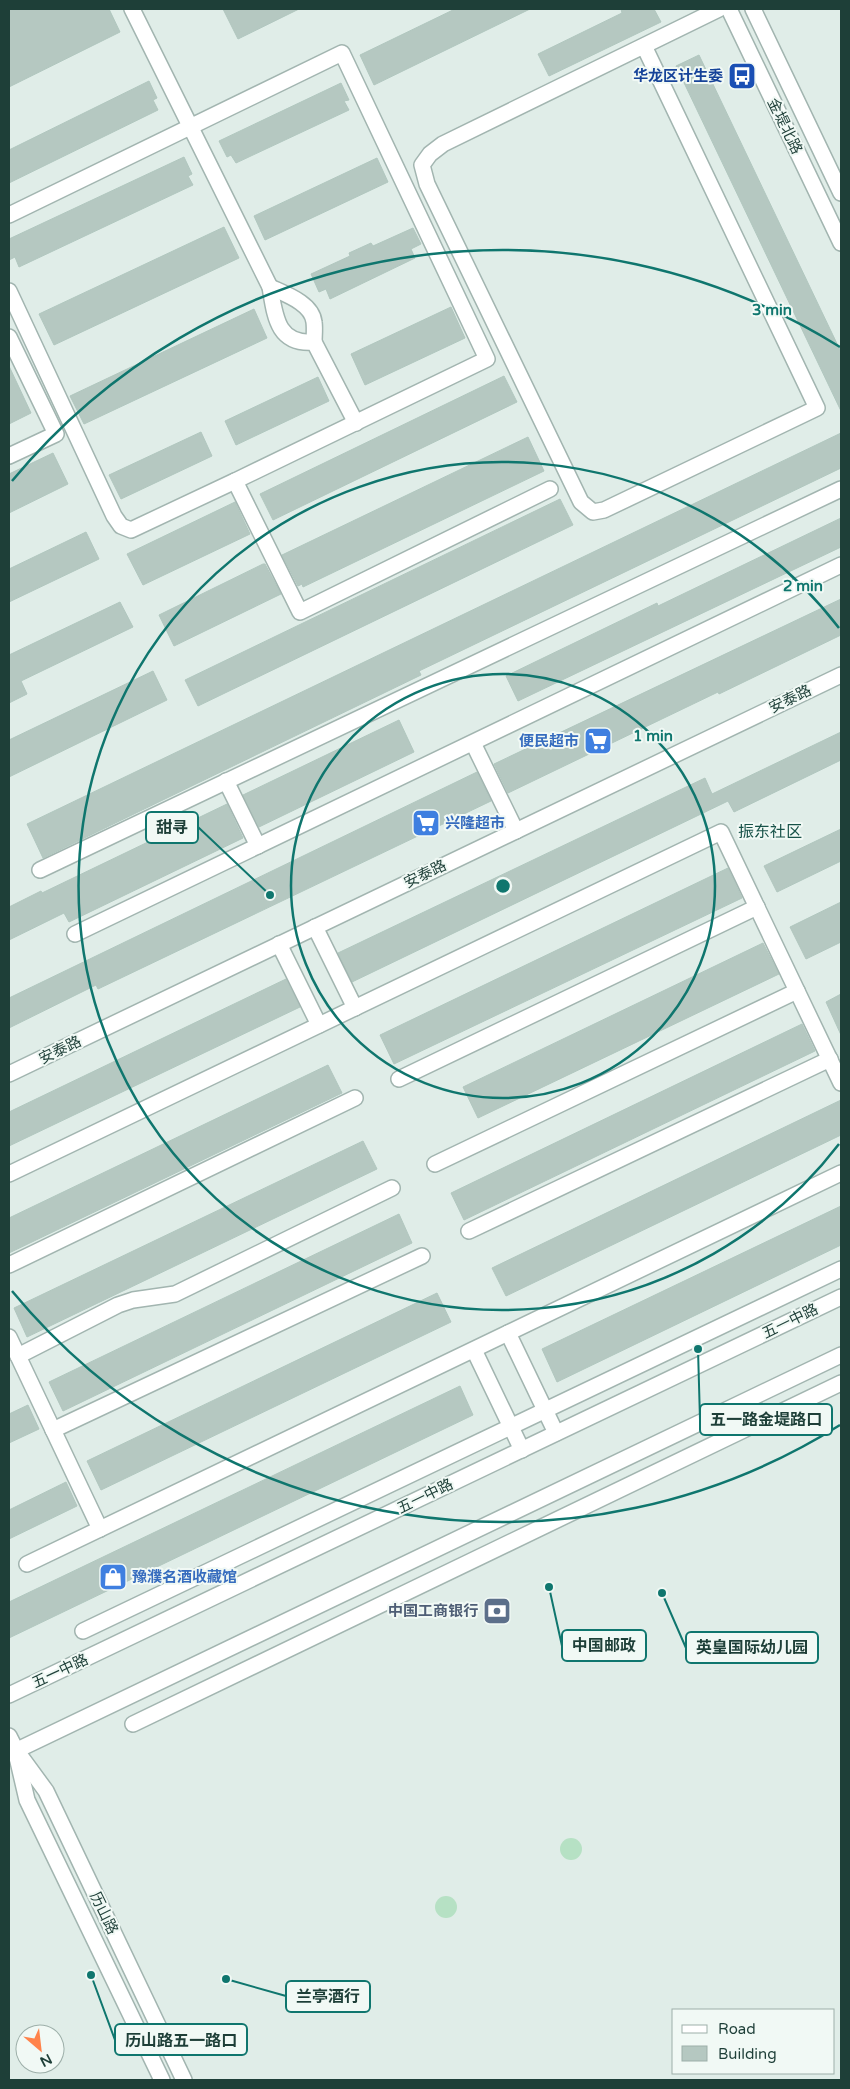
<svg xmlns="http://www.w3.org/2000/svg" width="850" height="2089" font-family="'Varela Round','Noto Sans SC',sans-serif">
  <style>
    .green { fill: #b6e1c4 }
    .building { fill: #b5c8c1; stroke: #b1c7bf }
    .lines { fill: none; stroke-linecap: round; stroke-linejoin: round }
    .minor-casing { stroke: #a2b5b0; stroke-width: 18 }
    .minor { stroke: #fff; stroke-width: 15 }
    .ring { fill: none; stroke: #0f766e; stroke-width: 2.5 }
    .labels { text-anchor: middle; stroke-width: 4; stroke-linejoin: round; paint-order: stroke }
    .transit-label { font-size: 15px; font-weight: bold; fill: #164399; stroke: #f1f9f5; text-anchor: end }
    .street-label { font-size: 15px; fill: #1e3f38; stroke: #f1f9f5 }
    .shop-label { font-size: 15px; font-weight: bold; fill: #366cbe; stroke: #f1f9f5; text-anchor: start }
    .service-label { font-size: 15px; font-weight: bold; fill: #4e5e75; stroke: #f1f9f5; text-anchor: end }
    .neighbourhood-label { font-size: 16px; fill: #185349; stroke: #f1f9f5 }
    .centre { fill: #0f766e; stroke: #f1f9f5; stroke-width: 2.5 }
    .ring-label { font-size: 15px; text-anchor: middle; font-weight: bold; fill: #0f766e; stroke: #f1f9f5; stroke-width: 4; stroke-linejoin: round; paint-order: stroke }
    .leader { fill: none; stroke: #0f766e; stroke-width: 2 }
    .callout-dot { fill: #0f766e; stroke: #f1f9f5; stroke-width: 2 }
    .callout { fill: #f1f9f5; stroke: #0f766e; stroke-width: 2 }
    .callout-label { font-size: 16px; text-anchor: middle; font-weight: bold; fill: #1e3f38 }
  </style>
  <rect width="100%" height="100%" fill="#e0ede8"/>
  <g class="green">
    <circle cx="571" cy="1849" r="11"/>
    <circle cx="446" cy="1907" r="11"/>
  </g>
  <g class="building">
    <path d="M9 9H109L120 32 9 87Z"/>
    <path d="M223 9H299L238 39Z"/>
    <path d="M455 9H530L374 85 360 55Z"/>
    <path d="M621 9H654L661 22 549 76 538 54 622 13Z"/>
    <path d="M699 55 841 352V411L676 66Z"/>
    <path d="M149 81 157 98 153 100 158 110 9 183V150Z"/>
    <path d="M341 83 349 100 344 101 349 110 236 163 231 155 227 157 219 141Z"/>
    <path d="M184 157 192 174 188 176 193 185 19 267 15 257 9 260V239Z"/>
    <path d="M377 158 388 182 265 240 254 216Z"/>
    <path d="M224 227 239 258 54 345 39 314Z"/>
    <path d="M413 228 421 244 411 249 415 258 330 299 326 289 319 292 311 274 350 256 349 253 371 243 373 246Z"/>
    <path d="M451 307 465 338 365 385 351 354Z"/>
    <path d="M254 309 267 338 84 424 70 396Z"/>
    <path d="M9 366 31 413 9 424Z"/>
    <path d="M504 376 517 402 273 520 260 494Z"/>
    <path d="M318 377 329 401 236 445 225 421Z"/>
    <path d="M201 432 212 456 121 499 109 475Z"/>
    <path d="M841 433V468L419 671 421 675 43 858 27 824Z"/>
    <path d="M528 437 544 471 303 587 302 584 298 586 282 555Z"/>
    <path d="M53 453 68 484 9 513V474Z"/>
    <path d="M560 499 573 525 198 706 185 680Z"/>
    <path d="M235 502 250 534 143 585 127 554Z"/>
    <path d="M841 518V547L518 701 506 676 657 603 658 606Z"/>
    <path d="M86 532 99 559 9 602V569Z"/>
    <path d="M263 564H265L281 594 174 646 159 615Z"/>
    <path d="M841 599V635L719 694 718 692 508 793 494 764Z"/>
    <path d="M120 602 133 627 21 681 27 694 9 703V655Z"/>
    <path d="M153 671 167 700 9 777V740Z"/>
    <path d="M399 720 414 752 259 827 243 795Z"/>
    <path d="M841 732V760L734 812 728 801 352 982 338 953 705 778 712 794Z"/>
    <path d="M477 772 491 801 98 989 96 985 9 1028V998Z"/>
    <path d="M227 804 243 838 69 922 64 913 9 940V907L41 891 42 893Z"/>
    <path d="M841 829V861L777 892 764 866Z"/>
    <path d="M728 868 742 898 394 1064 380 1035Z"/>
    <path d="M841 902V942L806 959 790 927Z"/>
    <path d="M763 943 779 974 478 1118 463 1087Z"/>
    <path d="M286 979 300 1007 9 1146V1112Z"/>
    <path d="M841 994V1035L826 1002Z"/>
    <path d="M802 1024 815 1051 464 1220 451 1193Z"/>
    <path d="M328 1065 342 1093 9 1253V1218Z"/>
    <path d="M841 1100V1135L506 1296 492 1268Z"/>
    <path d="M363 1141 377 1169 27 1337 14 1308Z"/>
    <path d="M841 1206V1245L557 1382 542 1349Z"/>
    <path d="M399 1214 412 1243 63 1411 49 1382Z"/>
    <path d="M437 1293 451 1322 101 1490 87 1461Z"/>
    <path d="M460 1386 473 1415 9 1638V1602Z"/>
    <path d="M28 1405 39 1429 9 1443V1414Z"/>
    <path d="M66 1482 77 1506 9 1539V1510Z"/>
  </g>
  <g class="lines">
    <defs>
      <g id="minor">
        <path d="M132 9 270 287C275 316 277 345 314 342L356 423"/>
        <path d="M729 9 841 243"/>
        <path d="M753 9 841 193"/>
        <path d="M644 46 817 408 604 510 593 512 581 502 427 184 422 165 430 154 443 144 719 9"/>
        <path d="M9 215 342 53 487 359 235 481 300 612 550 489"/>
        <path d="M270 287C285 294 312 303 314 322 315 329 314 336 314 342"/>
        <path d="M9 291 114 516 121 526 131 530 235 481"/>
        <path d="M9 337 56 434 9 456"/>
        <path d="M473 743 516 831"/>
        <path d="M226 781 258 846"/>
        <path d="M40 870 841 489"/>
        <path d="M315 927 355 1008"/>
        <path d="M75 934 841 565"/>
        <path d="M279 944 319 1025"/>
        <path d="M9 1074 841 675"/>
        <path d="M399 1079 757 907"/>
        <path d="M435 1164 797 991"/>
        <path d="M9 1174 721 832 841 1083"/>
        <path d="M469 1231 830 1059"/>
        <path d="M9 1265 355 1098"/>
        <path d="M508 1333 556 1433"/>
        <path d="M9 1337 100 1529"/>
        <path d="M474 1350 522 1450"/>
        <path d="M18 1356 118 1305 133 1300 175 1294 392 1188"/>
        <path d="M53 1430 422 1256"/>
        <path d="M27 1564 841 1173"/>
        <path d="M83 1631 841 1269"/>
        <path d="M9 1695 841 1297"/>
        <path d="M133 1724 841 1383"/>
        <path d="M9 1736 16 1750 46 1791 184 2080"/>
        <path d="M9 1754 841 1355"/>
        <path d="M17 1757 27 1800 162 2080"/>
      </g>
    </defs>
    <use href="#minor" class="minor-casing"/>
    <use href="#minor" class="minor"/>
  </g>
  <g class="ring">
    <circle cx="503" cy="886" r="212"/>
    <path d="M839 1144A424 424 0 1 1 839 628"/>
    <path d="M840 1425A636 636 0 0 1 12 1291M12 481A636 636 0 0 1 840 347"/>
  </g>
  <defs>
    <symbol id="bus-square" viewBox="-11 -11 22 22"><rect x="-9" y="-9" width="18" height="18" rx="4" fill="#1a4fb4" stroke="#f1f9f5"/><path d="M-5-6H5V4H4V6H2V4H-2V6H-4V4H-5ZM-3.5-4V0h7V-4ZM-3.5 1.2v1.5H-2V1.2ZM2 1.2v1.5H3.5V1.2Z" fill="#fff"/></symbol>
    <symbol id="supermarket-square" viewBox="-11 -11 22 22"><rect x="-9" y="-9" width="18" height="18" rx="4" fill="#3f7fe0" stroke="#f1f9f5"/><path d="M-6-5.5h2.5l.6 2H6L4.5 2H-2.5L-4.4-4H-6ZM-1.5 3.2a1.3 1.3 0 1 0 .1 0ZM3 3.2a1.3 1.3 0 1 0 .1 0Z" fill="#fff"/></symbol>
    <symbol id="shop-square" viewBox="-11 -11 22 22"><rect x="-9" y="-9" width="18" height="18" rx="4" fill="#3f7fe0" stroke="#f1f9f5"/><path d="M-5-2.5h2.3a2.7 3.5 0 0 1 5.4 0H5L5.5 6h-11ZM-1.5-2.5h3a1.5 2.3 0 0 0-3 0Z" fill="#fff"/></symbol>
    <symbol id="bank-square" viewBox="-11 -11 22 22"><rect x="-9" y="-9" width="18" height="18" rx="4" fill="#5c6f8a" stroke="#f1f9f5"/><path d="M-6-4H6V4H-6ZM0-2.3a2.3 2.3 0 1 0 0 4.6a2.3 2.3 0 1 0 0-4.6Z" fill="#fff"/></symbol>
  </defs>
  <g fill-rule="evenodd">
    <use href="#bus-square" x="726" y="60" width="32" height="32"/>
    <use href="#supermarket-square" x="582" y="725" width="32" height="32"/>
    <use href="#supermarket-square" x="410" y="807" width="32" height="32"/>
    <use href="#shop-square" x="97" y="1561" width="32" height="32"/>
    <use href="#bank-square" x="481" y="1595" width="32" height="32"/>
  </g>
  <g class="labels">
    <g class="transit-label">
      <text x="723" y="81">华龙区计生委</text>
    </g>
    <g class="street-label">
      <text transform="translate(785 126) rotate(64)" y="5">金堤北路</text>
      <text transform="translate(790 699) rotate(-26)" y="5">安泰路</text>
      <text transform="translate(425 874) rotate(-26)" y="5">安泰路</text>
      <text transform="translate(60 1050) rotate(-26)" y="5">安泰路</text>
      <text transform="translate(790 1321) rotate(-26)" y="5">五一中路</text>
      <text transform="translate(425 1496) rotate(-26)" y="5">五一中路</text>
      <text transform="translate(60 1671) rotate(-25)" y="5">五一中路</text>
      <text transform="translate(104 1913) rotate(64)" y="5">历山路</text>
    </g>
    <g class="shop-label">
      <text x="579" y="746" text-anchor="end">便民超市</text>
      <text x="445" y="828">兴隆超市</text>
      <text x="132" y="1582">豫濮名酒收藏馆</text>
    </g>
    <g class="service-label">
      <text x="478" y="1616">中国工商银行</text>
    </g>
    <g class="neighbourhood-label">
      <text x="770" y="837">振东社区</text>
    </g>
  </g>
  <circle cx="503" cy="886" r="8" class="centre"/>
  <g class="ring-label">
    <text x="772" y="315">3 min</text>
    <text x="803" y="591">2 min</text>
    <text x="653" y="741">1 min</text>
  </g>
  <path class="leader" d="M270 895L198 827M698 1349L700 1420M549 1587L562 1646M662 1593L686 1648M226 1979L286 1996M91 1975L115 2040"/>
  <g class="callout-dot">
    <circle cx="270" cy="895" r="5"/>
    <circle cx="698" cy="1349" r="5"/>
    <circle cx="549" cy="1587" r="5"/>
    <circle cx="662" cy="1593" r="5"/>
    <circle cx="226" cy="1979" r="5"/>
    <circle cx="91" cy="1975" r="5"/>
  </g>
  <g class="callout">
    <rect x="146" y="812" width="52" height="31" rx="5"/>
    <rect x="700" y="1404" width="132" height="31" rx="5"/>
    <rect x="562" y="1630" width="84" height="31" rx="5"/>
    <rect x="686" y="1632" width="132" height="31" rx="5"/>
    <rect x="286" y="1981" width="84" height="31" rx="5"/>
    <rect x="115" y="2024" width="132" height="31" rx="5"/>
  </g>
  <g class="callout-label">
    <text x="172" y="833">甜寻</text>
    <text x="766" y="1425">五一路金堤路口</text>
    <text x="604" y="1651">中国邮政</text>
    <text x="752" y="1653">英皇国际幼儿园</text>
    <text x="328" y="2002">兰亭酒行</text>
    <text x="181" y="2046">历山路五一路口</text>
  </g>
  <rect width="850" height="2089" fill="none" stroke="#1e3f38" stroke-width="20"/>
  <rect x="672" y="2009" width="162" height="65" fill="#f1f9f5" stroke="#9dafa9"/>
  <rect x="682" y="2025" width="25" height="8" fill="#ffffff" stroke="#9dafa9"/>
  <text x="718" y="2034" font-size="15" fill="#1e3f38">Road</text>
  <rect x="682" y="2046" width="25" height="15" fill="#b5c8c1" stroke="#9dafa9"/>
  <text x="718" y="2059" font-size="15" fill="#1e3f38">Building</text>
  <g transform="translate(40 2049) rotate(152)"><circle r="24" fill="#f1f9f5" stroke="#9dafa9"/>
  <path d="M0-4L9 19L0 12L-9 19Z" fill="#ff834b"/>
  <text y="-8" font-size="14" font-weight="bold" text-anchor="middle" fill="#1e3f38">N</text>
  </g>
</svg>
